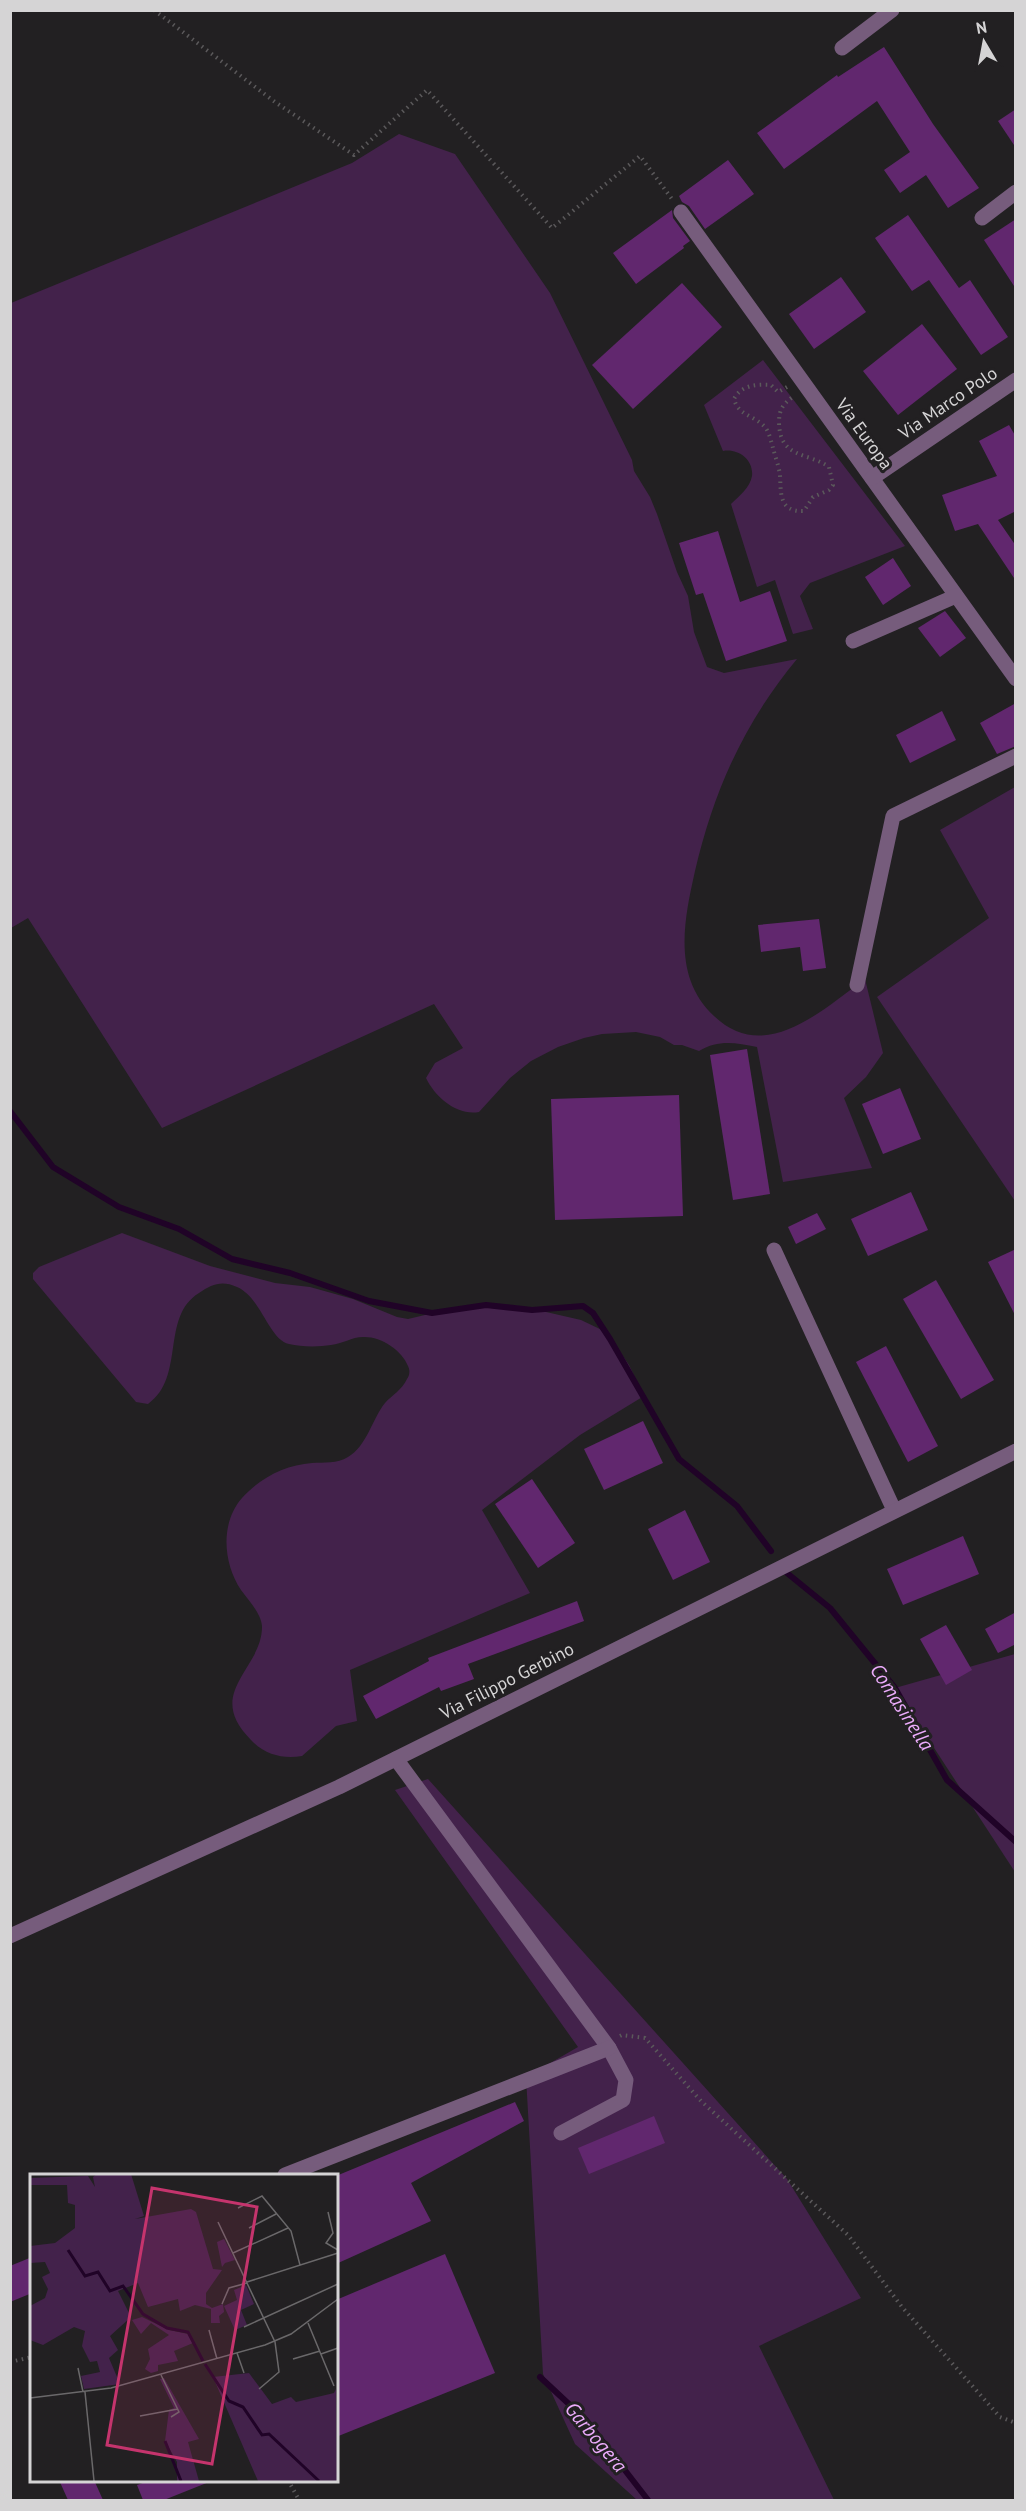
<svg xmlns="http://www.w3.org/2000/svg" width="1026" height="2511" font-family="'PT Sans',sans-serif">
  <style>
    .green { fill: #43224b }
    .lines { fill: none; stroke-linecap: round; stroke-linejoin: round }
    .stream { stroke: #200327; stroke-width: 6 }
    .building { fill: #61276e }
    .path { stroke: #5b595b; stroke-width: 4; stroke-dasharray: 1.5 4.5; stroke-linecap: butt }
    .minor { stroke: #765c7c; stroke-width: 15 }
    .labels { text-anchor: middle; stroke-width: 6; stroke-linejoin: round; paint-order: stroke }
    .street-label { font-size: 18px; fill: #d5d4d5; stroke: #222022 }
    .water-label { font-size: 20px; font-style: italic; fill: #ebabfb; stroke: #222022 }
    .inset-river { fill: none; stroke: #200327; stroke-width: 3 }
    .inset-road { fill: none; stroke: #6a686a; stroke-width: 1.5 }
    .view { fill: #c5346d; fill-opacity: 0.15; stroke: #c5346d; stroke-width: 3 }
    .inset-edge { fill: none; stroke: #d5d4d5; stroke-width: 3 }
  </style>
  <rect width="100%" height="100%" fill="#222022"/>
  <g class="green">
    <path d="M399 134 455 154 550 293 632 460 634 471 650 497 657 514 677 572 688 596 694 632 707 667 724 673 797 659C744 723 714 790 695 871 684 920 672 977 714 1016 765 1065 822 1010 865 979L883 1053 866 1077 844 1098 872 1168 783 1182 757 1047C736 1043 719 1039 699 1051L682 1045H674L660 1037 636 1032 602 1034 584 1038 558 1047 531 1061 510 1078 479 1112C457 1116 435 1097 426 1078L435 1063 463 1048 434 1004 162 1128 28 918 11 928V303L352 163Z"/>
    <path d="M763 360 905 546 810 583 800 596 813 629 793 634 775 580 757 587 731 504C739 496 750 488 752 476 754 459 737 448 723 451L704 405Z"/>
    <path d="M1015 787V1201L877 997 989 918 940 830Z"/>
    <path d="M122 1233 210 1266 275 1283 310 1287 353 1299 397 1317 408 1319 463 1306 491 1304 520 1306 581 1320 604 1331 610 1337 629 1365 644 1396 580 1435 482 1510 530 1593 350 1670 357 1721 336 1726 302 1756C283 1759 265 1755 251 1740 203 1692 263 1669 262 1626 261 1613 248 1600 241 1590 223 1563 220 1523 242 1498 260 1478 285 1465 312 1463 324 1462 337 1464 348 1457 367 1446 372 1419 385 1403 392 1395 402 1390 407 1379 410 1375 410 1370 408 1366 402 1350 380 1336 363 1337 352 1337 342 1344 331 1345 319 1347 301 1347 289 1344 269 1340 261 1297 237 1287 222 1280 212 1284 199 1293 160 1317 186 1377 148 1404L136 1402 33 1279V1273L39 1267Z"/>
    <path d="M1015 1654V1872L895 1688Z"/>
    <path d="M428 1779 787 2179 861 2298 759 2346 834 2500H637L575 2444 543 2374 526 2077 578 2047 395 1790Z"/>
  </g>
  <g class="lines">
    <g class="stream">
      <path d="M10 1111 53 1167 119 1207 179 1229 232 1259 290 1273 369 1301 432 1313 486 1305 532 1310 583 1306 593 1313 610 1339 679 1459 737 1506 771 1551"/>
      <path d="M787 1573 830 1608 895 1688 947 1780 1016 1842"/>
      <path d="M540 2377 586 2420 648 2500"/>
    </g>
  </g>
  <g class="building">
    <path d="M884 47 933 124 979 188 948 208 926 175 900 193 884 170 910 152 877 101 784 169 757 133 837 75 838 77Z"/>
    <path d="M1016 109V148L998 121Z"/>
    <path d="M728 160 754 194 705 229 689 206 682 202 679 196Z"/>
    <path d="M672 210 673 218 690 241 683 246 684 248 636 284 613 253Z"/>
    <path d="M908 215 959 288 970 280 1008 337 981 355 929 280 912 291 875 238Z"/>
    <path d="M1016 219V289L984 240Z"/>
    <path d="M841 277 866 312 814 349 789 314Z"/>
    <path d="M682 283 722 327 633 409 592 365Z"/>
    <path d="M922 324 957 369 898 415 863 371Z"/>
    <path d="M1009 425 1016 437V511L998 520 1016 546V581L978 524 955 531 942 495 997 476 979 441Z"/>
    <path d="M718 531 740 602 770 591 787 641 726 661 703 593 696 595 679 543Z"/>
    <path d="M893 558 911 586 883 605 865 577Z"/>
    <path d="M945 611 966 638 940 657 918 628Z"/>
    <path d="M1016 703V746L997 754 980 723Z"/>
    <path d="M942 711 956 740 910 763 896 735Z"/>
    <path d="M819 919 826 968 803 971 800 947 761 952 758 925Z"/>
    <path d="M747 1049 770 1194 733 1200 710 1055Z"/>
    <path d="M900 1088 921 1139 883 1154 862 1104Z"/>
    <path d="M679 1095 683 1216 555 1220 551 1099Z"/>
    <path d="M911 1192 928 1230 868 1256 851 1219Z"/>
    <path d="M817 1213 826 1229 796 1244 788 1227Z"/>
    <path d="M1016 1249V1317L988 1262Z"/>
    <path d="M936 1280 994 1380 961 1399 903 1299Z"/>
    <path d="M886 1346 938 1446 908 1462 856 1362Z"/>
    <path d="M643 1421 663 1463 604 1490 584 1449Z"/>
    <path d="M532 1479 575 1543 538 1568 495 1504Z"/>
    <path d="M685 1510 710 1562 673 1580 648 1529Z"/>
    <path d="M963 1536 979 1574 903 1605 887 1569Z"/>
    <path d="M577 1601 584 1621 468 1664 474 1679 441 1691 439 1687 376 1719 363 1696 429 1661 428 1658Z"/>
    <path d="M1016 1612V1644L998 1653 985 1629Z"/>
    <path d="M946 1625 972 1670 946 1685 920 1639Z"/>
    <path d="M515 2102 524 2121 411 2183 431 2221 336 2264V2176Z"/>
    <path d="M654 2116 665 2143 589 2174 578 2148Z"/>
    <path d="M445 2254 495 2373 336 2437V2300Z"/>
    <path d="M32 2257V2293L10 2302V2266Z"/>
    <path d="M59 2480H94L103 2500H68Z"/>
    <path d="M151 2480H214L164 2500H143L137 2485Z"/>
  </g>
  <g class="lines">
    <g class="path">
      <path d="M154 10 275 102 354 155 427 90 552 228 640 156 672 199"/>
      <path d="M787 387 778 392 771 385C757 384 741 385 734 399 738 415 753 415 764 426 769 431 771 441 773 448 775 456 779 467 780 475 781 494 779 512 804 511L813 497 829 490 833 485 829 467C808 452 780 459 779 423 779 409 783 404 794 396"/>
      <path d="M620 2036 622 2035 645 2038 701 2101 848 2235 902 2307 1000 2417 1016 2423"/>
      <path d="M10 2362 32 2357"/>
      <path d="M288 2480 299 2500"/>
    </g>
    <g class="minor">
      <path d="M842 48 892 10"/>
      <path d="M681 212 1016 679"/>
      <path d="M982 218 1016 192"/>
      <path d="M872 478 1016 380"/>
      <path d="M853 641 956 596"/>
      <path d="M857 985 893 816 1016 756"/>
      <path d="M774 1250 894 1510"/>
      <path d="M396 1759 609 2048 626 2080 623 2100 561 2133"/>
      <path d="M10 1936 339 1787 1016 1451"/>
      <path d="M285 2175 609 2048"/>
    </g>
  </g>
  <g class="labels">
    <g class="street-label">
      <text transform="translate(948 403) rotate(-34)" y="6">Via Marco Polo</text>
      <text transform="translate(864 434) rotate(54)" y="6">Via Europa</text>
      <text transform="translate(507 1681) rotate(-27)" y="6">Via Filippo Gerbino</text>
    </g>
    <g class="water-label">
      <text transform="translate(902 1707) rotate(57)" y="7">Comasinella</text>
      <text transform="translate(596 2437) rotate(50)" y="7">Garbogera</text>
    </g>
  </g>
  <g transform="translate(30 2174)">
    <rect width="308" height="308" fill="#222022"/>
    <path d="M67 0H101L114 42 105 45 161 35 166 38 183 95 192 96 176 119V130L182 134 193 130 194 138 189 142 190 149H181V135L165 131 150 137 148 125 118 133 108 109 88 117 101 143 80 162 88 176 79 184 90 210 54 215 51 202 70 198 67 187 60 188 52 172 55 157 44 153 13 171 0 166V132L15 124 18 115 12 103 20 99 15 88 0 89V72L25 69 45 54V31L38 29 37 11H0V4L58 2 65 13 63 3ZM194 65 205 86 195 89 192 93 187 68ZM216 111 224 130 211 136 217 151 205 156 194 132 207 126 204 116ZM112 143 139 156 158 160 163 169 144 177 148 187 128 191V197L121 199 115 195 120 185 118 175 139 161 121 149 111 160 102 146ZM219 199 242 230 261 223 266 228 304 219 306 215 307 307H228L183 203ZM134 204 169 265 158 268 169 307H147V288L135 267 139 236 144 234 130 205Z" fill="#43224b"/>
    <path class="inset-river" d="M38 76 55 102 68 98 80 117 93 112 113 140 137 154 158 158 173 187M175 190 199 227 213 233 232 261 239 260 289 307M135 267 151 307"/>
    <path class="inset-road" d="M208 34 232 22 261 57 270 91M298 38 303 59 296 69 308 76M188 48 245 168 249 198 229 215M219 54 246 40M203 79 258 54M217 108 308 79M192 130 199 114 217 109M278 149 304 212M214 153 308 110M179 156 187 185M207 179 214 199M291 180 308 174M263 185 290 177M48 194 53 218M131 201 149 238 141 243M55 218 64 307M0 224 81 214 235 171 261 160 308 125M110 242 148 235"/>
    <path class="view" d="M122 14 227 33 182 290 77 271Z"/>
    <rect width="308" height="308" class="inset-edge"/>
  </g>
  <rect width="1026" height="2511" fill="none" stroke="#d5d4d5" stroke-width="24"/>
  <g transform="translate(984 42) rotate(350)" stroke="#222022" stroke-width="4.5" paint-order="stroke">
  <path d="M0-4.5L10 22L0 15L-10 22Z" fill="#d5d4d5"/>
  <text y="-9" font-size="16" font-weight="bold" text-anchor="middle" fill="#d5d4d5">N</text>
  </g>
</svg>
